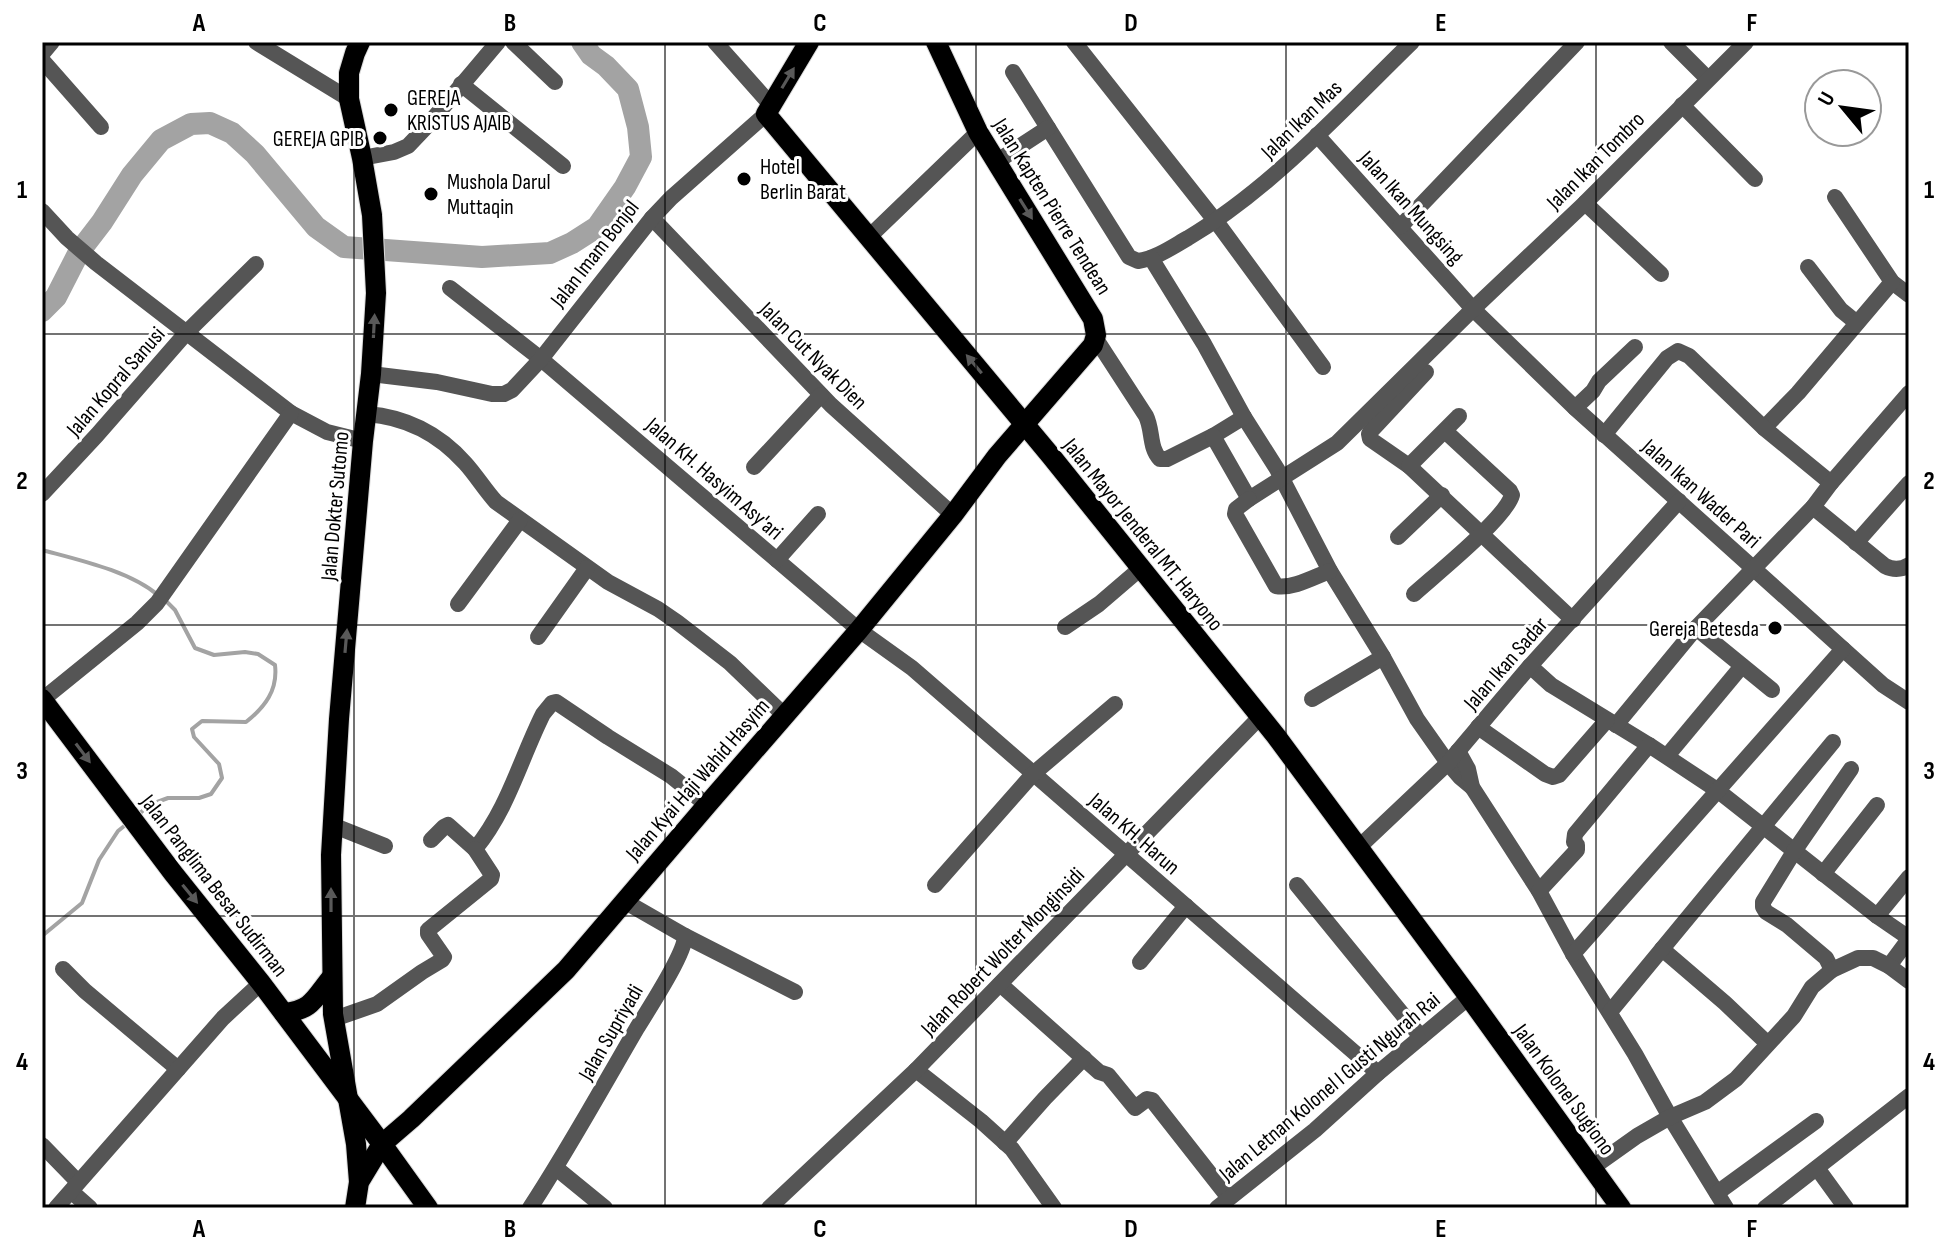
<svg xmlns="http://www.w3.org/2000/svg" width="1951" height="1250" font-family="'Sofia Sans Condensed',sans-serif">
  <style>
    .lines { fill: none; stroke-linecap: round; stroke-linejoin: round }
    .stream { stroke: #a3a3a3; stroke-width: 4 }
    .river { stroke: #a3a3a3; stroke-width: 22 }
    .major-casing { stroke: #dbdbdb; stroke-width: 22 }
    .minor { stroke: #555; stroke-width: 16 }
    .major { stroke: #000; stroke-width: 20 }
    .oneway { fill: #595959 }
    .grid { fill: none; stroke: #000; stroke-width: 2; stroke-opacity: 0.55 }
    .poi-dot { fill: #000; stroke: #fff; stroke-width: 3 }
    .labels { text-anchor: middle; stroke-width: 6; stroke-linejoin: round; paint-order: stroke }
    .poi-label { font-size: 22px; fill: #000; stroke: #fff; text-anchor: start }
    .street-label { font-size: 22px; fill: #000; stroke: #fff }
    .neatline { fill: none; stroke: #000; stroke-width: 3 }
    .grid-label { font-size: 26px; text-anchor: middle; font-weight: bold; fill: #000 }
  </style>
  <rect width="100%" height="100%" fill="#fff"/>
  <g class="lines">
    <g class="stream">
      <path d="M42 351 43 353 42 366"/>
      <path d="M42 550C79 560 130 571 159 596"/>
      <path d="M138 815 149 805 168 798H199L211 794 222 778 219 764 194 737 192 729 202 721 246 722C265 707 278 690 275 665L258 654 245 652 214 655 195 648 175 610 166 601"/>
      <path d="M42 936 82 903 99 860 118 831 128 823"/>
    </g>
    <path class="river" d="M42 311 56 297 79 252 102 222 132 175 161 140 191 124 210 123 232 133 255 154 316 227 344 247 482 257 550 253 572 243 597 227 625 187 641 157 638 127 628 89 606 66 591 55 582 42"/>
    <defs>
      <g id="major">
        <path d="M809 42 766 114 1051 456 1276 736 1469 997 1621 1208"/>
        <path d="M42 699 173 873 261 983 382 1144 428 1208"/>
        <path d="M284 1013C312 1010 314 999 331 978"/>
        <path d="M359 1182 356 1144 333 1014 331 855 339 719 363 441 371 374 376 293 372 215 362 158 349 99V73L355 53 360 42"/>
        <path d="M355 1208 359 1182 382 1144 411 1119 566 970 707 805 859 630 953 515 997 456 1093 345 1096 335 1093 319 978 132 936 42"/>
      </g>
    </defs>
    <use href="#major" class="major-casing"/>
    <g class="minor">
      <path d="M256 42 349 99"/>
      <path d="M513 42 555 82"/>
      <path d="M715 42 771 105"/>
      <path d="M1074 42 1221 228 1323 367"/>
      <path d="M1671 42 1708 79"/>
      <path d="M42 54 52 42"/>
      <path d="M42 60 101 127"/>
      <path d="M1013 72 1129 257 1138 261C1157 258 1172 247 1188 238 1273 187 1341 111 1412 42"/>
      <path d="M461 84 563 166"/>
      <path d="M1682 105 1755 179"/>
      <path d="M1317 135 1473 309 1575 408 1883 685 1909 702"/>
      <path d="M362 158 394 152 408 146 427 126 498 42"/>
      <path d="M996 162 1048 128"/>
      <path d="M1835 197 1892 282 1909 295"/>
      <path d="M1585 203 1661 274"/>
      <path d="M42 211 67 238 96 263 291 413 327 432 363 441"/>
      <path d="M652 218 831 405 953 515"/>
      <path d="M1400 227 1577 42"/>
      <path d="M869 237 978 132"/>
      <path d="M1151 258 1204 344 1244 417 1277 469 1330 571 1383 657 1417 719 1448 763 1460 777 1472 787"/>
      <path d="M1808 267 1841 310 1857 323"/>
      <path d="M450 288 541 359 859 630 912 668 1378 1073"/>
      <path d="M1096 339 1146 416C1153 430 1149 448 1160 459H1167L1213 436 1244 417"/>
      <path d="M1426 372 1370 432 1369 434 1370 439 1409 466 1573 620"/>
      <path d="M371 374 437 382 492 394H504L512 390 541 359 652 218 671 198 766 114"/>
      <path d="M1575 408 1593 391 1599 381 1635 347"/>
      <path d="M367 414C406 417 439 434 465 463 476 475 485 490 496 502L608 582 658 609 677 622 730 663 784 715"/>
      <path d="M1764 428 1798 393 1892 282"/>
      <path d="M1604 435 1667 358 1678 351 1689 356 1764 428 1831 483"/>
      <path d="M1213 436 1249 499 1337 443 1473 309 1585 203 1746 42"/>
      <path d="M1409 466 1459 416"/>
      <path d="M754 467 821 395"/>
      <path d="M42 494 97 435 187 332 256 264"/>
      <path d="M1249 499 1236 509 1235 514 1276 586C1293 589 1314 577 1330 571"/>
      <path d="M1813 507 1885 566C1893 570 1901 570 1909 565"/>
      <path d="M1398 537 1442 495"/>
      <path d="M1856 543 1909 483"/>
      <path d="M777 560 818 514"/>
      <path d="M1414 594C1435 575 1506 518 1512 495L1510 491 1445 431"/>
      <path d="M458 604 520 520"/>
      <path d="M1065 627 1099 604 1141 568"/>
      <path d="M1696 628 1772 690"/>
      <path d="M538 637 587 568"/>
      <path d="M1530 666 1551 685 1649 745 1717 790 1877 916 1909 938"/>
      <path d="M1312 699 1383 657"/>
      <path d="M42 700 137 623 157 603 291 413"/>
      <path d="M1616 725 1696 628 1813 507 1831 483 1909 393"/>
      <path d="M1478 727 1545 774 1553 777 1559 775 1607 720"/>
      <path d="M1458 751 1468 769 1472 787 1539 891 1573 954 1635 1054 1670 1117 1726 1208"/>
      <path d="M1667 756 1742 666"/>
      <path d="M332 825 385 846"/>
      <path d="M431 840 444 827 448 825 475 849C508 809 520 760 543 714L552 703 556 702 608 737 671 776 707 805"/>
      <path d="M1358 848 1448 763 1530 666 1679 501"/>
      <path d="M1823 874 1877 805"/>
      <path d="M935 885 1033 774 1115 704"/>
      <path d="M1297 885 1421 1037"/>
      <path d="M1539 891 1577 850V845L1574 842 1575 834 1649 745"/>
      <path d="M624 901 685 936 795 992"/>
      <path d="M1877 916 1909 877"/>
      <path d="M1662 949 1725 1003 1767 1043"/>
      <path d="M1573 954 1843 649"/>
      <path d="M1140 962 1186 906"/>
      <path d="M1889 966 1909 939"/>
      <path d="M63 969 85 991 178 1069"/>
      <path d="M1832 970 1826 958 1787 925 1766 912 1763 907V902L1795 850 1851 769"/>
      <path d="M1000 984 1099 1072 1108 1075 1135 1108 1147 1099 1152 1100 1229 1198"/>
      <path d="M1610 1012 1833 742"/>
      <path d="M334 1019 377 1004 422 972 442 960 444 957 428 934V930L491 879 492 875 475 849"/>
      <path d="M916 1070 981 1121 1012 1149 1054 1208"/>
      <path d="M1005 1143 1045 1098 1084 1058"/>
      <path d="M42 1145 78 1182"/>
      <path d="M556 1168 605 1208"/>
      <path d="M1592 1168 1637 1136 1670 1117 1705 1102 1736 1079 1794 1016 1812 987 1832 970 1858 958H1873L1889 966 1909 981"/>
      <path d="M1817 1168 1846 1208"/>
      <path d="M72 1192 90 1208"/>
      <path d="M1717 1193 1816 1121"/>
      <path d="M56 1208 223 1018 261 983"/>
      <path d="M530 1208C568 1150 602 1088 637 1028 648 1010 685 954 685 936"/>
      <path d="M769 1208 916 1070 1260 717"/>
      <path d="M1217 1208 1315 1130 1378 1073 1469 997"/>
      <path d="M1765 1208 1909 1096"/>
    </g>
    <use href="#major" class="major"/>
  </g>
  <defs><path id="oneway-solid" d="M-6-.8H1V-3.2L6.5 0L1 3.2V.8H-6Z" transform="scale(2)"/></defs>
  <g class="oneway">
    <use href="#oneway-solid" transform="translate(788 78) rotate(-59)"/>
    <use href="#oneway-solid" transform="translate(1026 209) rotate(58)"/>
    <use href="#oneway-solid" transform="translate(374 326) rotate(-87)"/>
    <use href="#oneway-solid" transform="translate(974 364) rotate(-130)"/>
    <use href="#oneway-solid" transform="translate(346 641) rotate(-85)"/>
    <use href="#oneway-solid" transform="translate(83 753) rotate(53)"/>
    <use href="#oneway-solid" transform="translate(190 894) rotate(51)"/>
    <use href="#oneway-solid" transform="translate(331 900) rotate(-90)"/>
  </g>
  <path class="grid" d="M354 42V1208M665 42V1208M976 42V1208M1286 42V1208M1596 42V1208M42 334H1909M42 625H1909M42 916H1909"/>
  <g class="poi-dot">
    <circle cx="391" cy="110" r="8"/>
    <circle cx="380" cy="138" r="8"/>
    <circle cx="744" cy="179" r="8"/>
    <circle cx="431" cy="194" r="8"/>
    <circle cx="1775" cy="628" r="8"/>
  </g>
  <g class="labels">
    <g class="poi-label">
      <text x="407" y="105">GEREJA<tspan x="407" dy="25">KRISTUS AJAIB</tspan></text>
      <text x="364" y="146" text-anchor="end">GEREJA GPIB</text>
      <text x="760" y="174">Hotel<tspan x="760" dy="25">Berlin Barat</tspan></text>
      <text x="447" y="189">Mushola Darul<tspan x="447" dy="25">Muttaqin</tspan></text>
      <text x="1759" y="636" text-anchor="end">Gereja Betesda</text>
    </g>
    <g class="street-label">
      <text transform="translate(1301 119) rotate(-44)" y="8">Jalan Ikan Mas</text>
      <text transform="translate(1595 160) rotate(-45)" y="8">Jalan Ikan Tombro</text>
      <text transform="translate(1053 206) rotate(58)" y="8">Jalan Kapten Pierre Tendean</text>
      <text transform="translate(1412 207) rotate(48)" y="8">Jalan Ikan Mungsing</text>
      <text transform="translate(594 253) rotate(-52)" y="8">Jalan Imam Bonjol</text>
      <text transform="translate(814 355) rotate(45)" y="8">Jalan Cut Nyak Dien</text>
      <text transform="translate(115 381) rotate(-49)" y="8">Jalan Kopral Sanusi</text>
      <text transform="translate(715 478) rotate(41)" y="8">Jalan KH. Hasyim Asy'ari</text>
      <text transform="translate(1702 493) rotate(42)" y="8">Jalan Ikan Wader Pari</text>
      <text transform="translate(334 506) rotate(-85)" y="8">Jalan Dokter Sutomo</text>
      <text transform="translate(1144 534) rotate(51)" y="8">Jalan Mayor Jenderal MT. Haryono</text>
      <text transform="translate(1505 663) rotate(-49)" y="8">Jalan Ikan Sadar</text>
      <text transform="translate(697 779) rotate(-49)" y="8">Jalan Kyai Haji Wahid Hasyim</text>
      <text transform="translate(1135 833) rotate(41)" y="8">Jalan KH. Harun</text>
      <text transform="translate(215 885) rotate(52)" y="8">Jalan Panglima Besar Sudirman</text>
      <text transform="translate(1002 951) rotate(-46)" y="8">Jalan Robert Wolter Monginsidi</text>
      <text transform="translate(610 1032) rotate(-60)" y="8">Jalan Supriyadi</text>
      <text transform="translate(1329 1086) rotate(-40)" y="8">Jalan Letnan Kolonel I Gusti Ngurah Rai</text>
      <text transform="translate(1565 1089) rotate(54)" y="8">Jalan Kolonel Sugiono</text>
    </g>
  </g>
  <rect width="1951" height="1250" fill="none" stroke="#ffffff" stroke-width="88"/>
  <g transform="translate(1843 108) rotate(299)"><circle r="38" fill="#ffffff" stroke="#999999" stroke-width="2"/>
  <path d="M0-6L14 30L0 20L-14 30Z" fill="#000000"/>
  <text y="-12" font-size="22" font-weight="bold" text-anchor="middle" fill="#000000">U</text>
  </g>
  <rect x="44" y="44" width="1863" height="1162" class="neatline"/>
  <g class="grid-label">
    <text x="199" y="31">A</text>
    <text x="510" y="31">B</text>
    <text x="820" y="31">C</text>
    <text x="1131" y="31">D</text>
    <text x="1441" y="31">E</text>
    <text x="1752" y="31">F</text>
    <text x="22" y="198">1</text>
    <text x="1929" y="198">1</text>
    <text x="22" y="489">2</text>
    <text x="1929" y="489">2</text>
    <text x="22" y="779">3</text>
    <text x="1929" y="779">3</text>
    <text x="22" y="1070">4</text>
    <text x="1929" y="1070">4</text>
    <text x="199" y="1237">A</text>
    <text x="510" y="1237">B</text>
    <text x="820" y="1237">C</text>
    <text x="1131" y="1237">D</text>
    <text x="1441" y="1237">E</text>
    <text x="1752" y="1237">F</text>
  </g>
</svg>
